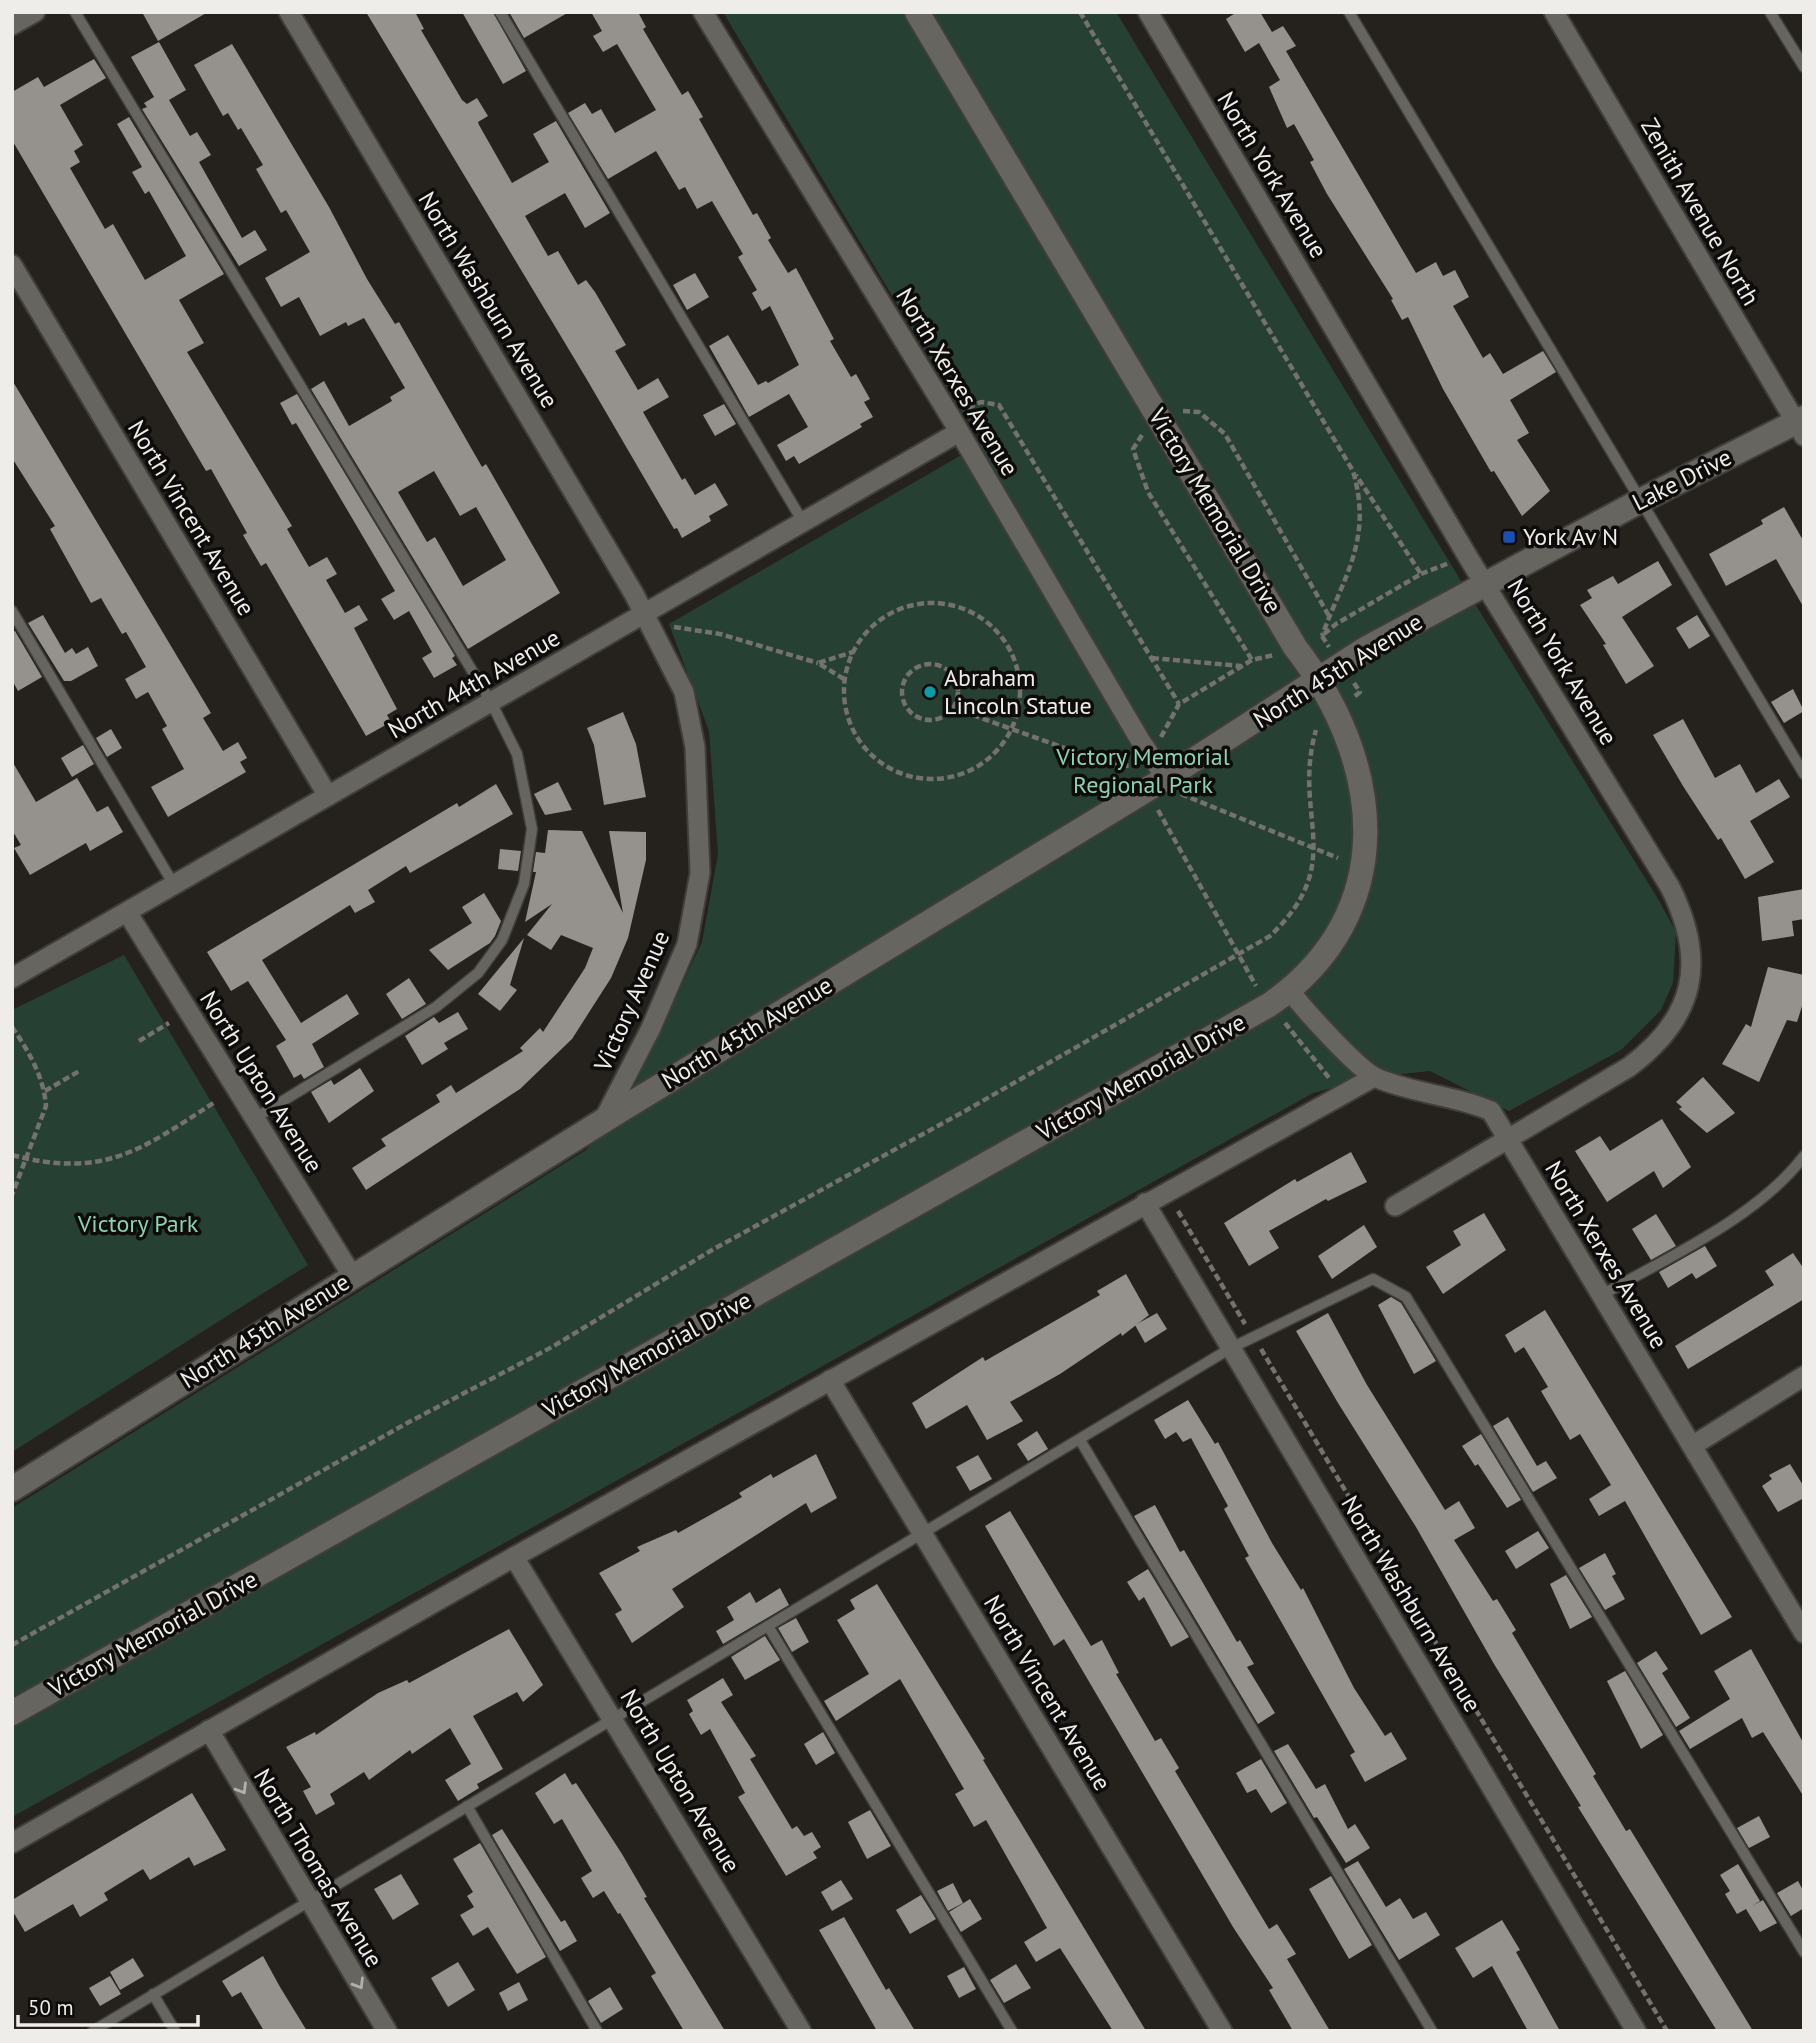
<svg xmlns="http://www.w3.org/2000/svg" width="1816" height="2043" font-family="'PT Sans',sans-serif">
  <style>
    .green { fill: #274034 }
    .building { fill: #95928d; fill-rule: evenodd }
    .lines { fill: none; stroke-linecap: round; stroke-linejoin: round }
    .service-casing { stroke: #403e3a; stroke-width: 13 }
    .minor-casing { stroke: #403e3a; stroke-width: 23 }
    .tertiary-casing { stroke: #403e3a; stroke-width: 28 }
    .path { stroke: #74726e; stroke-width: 4.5; stroke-dasharray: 7 3.5; stroke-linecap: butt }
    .service { stroke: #676560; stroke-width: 10 }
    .minor { stroke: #676560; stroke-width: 19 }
    .tertiary { stroke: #676560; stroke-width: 24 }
    .oneway { stroke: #b2b0ac }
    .transit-dot { fill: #1a4fb4; stroke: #0d0c0a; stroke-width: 2.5 }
    .culture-dot { fill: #0f9aa8; stroke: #0d0c0a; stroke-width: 2.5 }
    .labels { text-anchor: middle; stroke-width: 7; stroke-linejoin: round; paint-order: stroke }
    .street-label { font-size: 24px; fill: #efedea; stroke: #0d0c0a }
    .poi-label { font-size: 24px; fill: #efedea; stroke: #0d0c0a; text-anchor: start }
    .park-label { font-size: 24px; fill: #8cd2b0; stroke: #0d0c0a }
  </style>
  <rect width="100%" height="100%" fill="#25221e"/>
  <g class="green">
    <path d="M723 12H1116L1467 591 1658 899 1676 932 1673 983 1661 1010 1621 1050 1509 1111 1430 1071 1374 1077 1313 1093 12 1817V1508L586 1150 624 1108 702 942 718 854 709 731 669 624 984 442 959 408Z"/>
    <path d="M124 955 308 1265 12 1452V1010Z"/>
  </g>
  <g class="building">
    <path d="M142 12H208L158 41Z"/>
    <path d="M366 12H415L424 29 421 30 462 100 467 104 477 98 488 116 478 122 479 125 512 183 549 162 533 134 556 121 610 213 585 228 565 193 525 216 548 256 558 251 578 285 586 280 595 292 626 345 615 351 638 390 658 378 669 397 643 412 682 480 685 478 695 495 715 483 728 505 709 516 711 521 682 538 677 528 674 529 586 378Z"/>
    <path d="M462 12H493L526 71 503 84Z"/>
    <path d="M509 12H569L524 38Z"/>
    <path d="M591 12H638L646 27 643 29 682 95 688 91 703 117 699 119 753 215 757 213 771 238 768 240 788 273 796 268 834 339 830 341 851 377 856 374 870 399 864 402 873 417 860 424 862 427 799 464 794 456 786 461 777 445 808 427 789 394 749 417 709 346 728 335 758 385 766 381 768 383 799 365 770 306 762 311 752 293 757 290 738 257 743 254 712 201 697 209 685 187 679 190 656 151 608 179 568 113 585 103 592 114 601 109 615 133 656 110 617 44 603 52 593 36 602 31Z"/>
    <path d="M1237 12H1260L1272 32 1283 26 1296 46 1286 51 1416 273 1436 262 1443 276 1455 270 1469 297 1453 306 1483 358 1490 353 1503 374 1543 351 1556 372 1510 400 1529 433 1517 440 1550 491 1522 516 1494 471 1491 472 1443 389 1408 317 1402 320 1391 300 1393 299 1327 194 1310 162 1314 160 1294 124 1287 128 1269 87 1280 80 1259 43 1245 52 1226 19Z"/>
    <path d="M159 42 186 90 169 100 190 136 197 132 211 155 199 162 242 238 255 230 267 250 239 266 142 109 147 107 144 103 154 97 131 57Z"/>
    <path d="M232 44 329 207 367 279 395 324 399 322 482 467 486 464 560 593 468 649 311 389 324 381 349 426 392 401 390 397 405 388 364 318 348 326 346 322 320 336 299 297 281 307 265 278 310 252 286 210 281 213 256 169 263 165 241 128 238 130 228 113 223 116 194 65ZM434 471 460 516 476 507 506 560 463 586 435 537 427 542 398 492Z"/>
    <path d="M94 59 106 78 60 105 83 145 74 151 80 162 70 168 105 229 113 224 145 280 186 256 149 191 145 194 132 172 142 167 117 124 129 117 224 274 179 300 204 343 187 352 292 526 287 529 309 567 327 557 337 574 326 580 345 613 359 605 368 620 354 628 397 709 387 715 391 722 366 736 266 563 261 566 243 535 247 533 211 469 206 471 12 140V92L38 77 44 87Z"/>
    <path d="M695 273 709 297 687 310 673 285Z"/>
    <path d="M12 380 211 713 203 718 223 751 238 742 247 758 240 762 246 772 168 817 151 787 184 769 162 729 167 726 148 692 136 699 125 679 146 667 126 632 122 634 101 598 91 603 50 529 55 526 12 458Z"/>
    <path d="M297 394 455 656 452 658 457 665 434 678 422 658 432 652 409 611 394 620 381 599 395 591 296 423 292 425 280 403Z"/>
    <path d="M724 404 736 424 715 436 703 415Z"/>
    <path d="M1784 507 1804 542V608L1776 559 1726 586 1709 554 1763 524 1761 520Z"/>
    <path d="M1658 561 1672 585 1622 617 1654 666 1626 684 1603 645 1606 644 1580 605 1592 598 1587 590 1613 576 1618 584Z"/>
    <path d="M43 615 65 653 72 648 76 654 88 647 98 666 71 681H64L28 623Z"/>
    <path d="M1697 615 1710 636 1689 649 1676 628Z"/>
    <path d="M15 631 42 677 18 691 12 680V632Z"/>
    <path d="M1793 689 1804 711 1784 723 1771 702Z"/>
    <path d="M623 712 636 744 646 797 604 805 594 745 587 728Z"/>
    <path d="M1683 719 1715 778 1740 764 1756 793 1779 779 1790 797 1750 821 1774 862 1745 879 1721 838 1718 840 1683 786 1653 735Z"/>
    <path d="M111 729 122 748 107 757 96 738Z"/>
    <path d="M83 745 94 764 72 777 61 758Z"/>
    <path d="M12 761 36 802 77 778 97 812 108 806 123 832 90 851 86 843 30 875 14 848 21 845 12 830Z"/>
    <path d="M558 782 572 810 545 815 534 794Z"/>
    <path d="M496 784 513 814 410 873 406 866 368 890 375 902 355 913 350 905 262 960 301 1023 347 994 359 1014 312 1044 324 1067 304 1079 301 1074 294 1078 276 1046 286 1040 248 981 231 991 207 952 457 803 459 807Z"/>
    <path d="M548 830 582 831 623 913 609 831 646 832V860L628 938 611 978 572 1039 520 1089 366 1190 352 1168 386 1146 381 1139 440 1102 436 1095 451 1085 456 1093 523 1051 520 1048 540 1028 543 1032 585 968 593 948 561 935 551 950 527 935 552 904 525 922 536 872H533L536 852 545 853Z"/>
    <path d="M500 849 521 851 518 871 498 869Z"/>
    <path d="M1804 889V919L1792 921 1794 936 1762 941 1758 897Z"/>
    <path d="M484 893 501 921 495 936 490 943 448 970 429 950 472 923 462 907Z"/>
    <path d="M524 938 510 985 517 990 500 1011 478 994Z"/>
    <path d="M1768 967 1804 975V1000L1797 1022 1787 1020 1759 1082 1722 1064 1746 1024 1751 1027Z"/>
    <path d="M409 978 426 1004 402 1019 386 994Z"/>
    <path d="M458 1012 468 1029 444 1043 448 1049 422 1065 405 1036 434 1017 439 1023Z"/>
    <path d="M360 1068 374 1091 329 1123 311 1092 331 1080 334 1085Z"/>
    <path d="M1703 1077 1735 1113 1707 1133 1679 1109 1682 1107 1676 1102Z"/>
    <path d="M1662 1119 1691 1167 1663 1188 1654 1171 1607 1202 1575 1151 1600 1136 1610 1151Z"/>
    <path d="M1351 1152 1367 1182 1328 1201 1326 1199 1269 1231 1279 1248 1249 1266 1224 1223 1295 1179 1297 1182Z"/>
    <path d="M1484 1213 1506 1250 1443 1294 1426 1267 1461 1245 1453 1231Z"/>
    <path d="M1656 1214 1676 1246 1651 1260 1632 1229Z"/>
    <path d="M1364 1225 1377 1247 1332 1279 1318 1256Z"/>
    <path d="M1705 1246 1717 1266 1696 1279 1692 1273 1668 1288 1659 1272Z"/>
    <path d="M1793 1253 1804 1269V1299L1688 1369 1675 1346 1774 1285 1765 1271Z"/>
    <path d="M1126 1274 1149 1315 1122 1336 1121 1333 1060 1374 1010 1402 1023 1421 987 1440 967 1405 926 1429 912 1403 983 1357 985 1361 1100 1295 1097 1291Z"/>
    <path d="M1391 1297 1401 1303 1436 1361 1414 1374 1378 1305Z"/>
    <path d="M1545 1310 1732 1617 1701 1635 1625 1501 1599 1516 1589 1499 1611 1485 1580 1434 1570 1440 1541 1391 1548 1387 1524 1347 1515 1353 1505 1335Z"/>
    <path d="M1157 1313 1167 1329 1145 1343 1135 1325Z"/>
    <path d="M1328 1313 1367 1385 1445 1510 1459 1501 1475 1528 1454 1540 1493 1601 1497 1599 1516 1630 1512 1633 1596 1774 1593 1776 1626 1831 1630 1829 1753 2031H1717L1578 1807 1581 1806 1494 1664 1416 1527 1338 1403 1296 1331Z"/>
    <path d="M1188 1400 1215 1444 1218 1442 1272 1543 1301 1590 1303 1588 1354 1688 1385 1736 1391 1732 1407 1759 1365 1782 1350 1755 1355 1752 1245 1558 1249 1556 1224 1509 1228 1506 1191 1438 1183 1442 1176 1432 1165 1439 1154 1420Z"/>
    <path d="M1508 1417 1537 1466 1546 1461 1557 1478 1533 1492 1493 1426Z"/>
    <path d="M1037 1431 1048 1449 1028 1461 1017 1444Z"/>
    <path d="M1481 1434 1521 1500 1507 1508 1478 1464 1475 1466 1462 1446Z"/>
    <path d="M816 1454 837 1498 811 1513 806 1503 672 1589 684 1607 632 1643 615 1614 622 1610 599 1573 640 1551 637 1547 676 1530 678 1533 742 1497 739 1493 771 1474 773 1478Z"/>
    <path d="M978 1455 992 1479 970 1491 956 1467Z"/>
    <path d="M1790 1464 1804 1487V1498L1778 1512 1762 1486 1772 1479 1769 1475Z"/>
    <path d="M1155 1505 1180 1552 1184 1550 1237 1642 1240 1640 1254 1664 1247 1667 1275 1713 1258 1724 1134 1516Z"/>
    <path d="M1010 1511 1091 1646 1102 1640 1119 1673 1116 1674 1155 1741 1161 1738 1179 1768 1175 1771 1269 1929 1277 1924 1296 1954 1287 1959 1330 2031H1293L1269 1990 1273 1988 1233 1927 1064 1639 1054 1646 985 1526Z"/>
    <path d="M1538 1531 1549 1548 1516 1569 1505 1551Z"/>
    <path d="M1605 1553 1616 1574 1612 1576 1625 1599 1605 1610 1579 1568Z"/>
    <path d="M1148 1569 1189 1637 1171 1647 1144 1597 1139 1601 1127 1582Z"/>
    <path d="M1566 1575 1592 1617 1570 1629 1550 1584Z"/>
    <path d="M877 1584 985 1759 983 1760 1146 2031H1113L1060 1948 1036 1962 1024 1942 1047 1928 986 1820 974 1827 955 1794 964 1789 900 1679 836 1721 824 1701 869 1674 837 1620 855 1609 850 1600Z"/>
    <path d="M780 1588 789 1605 723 1644 716 1631 734 1620 727 1607 750 1592 756 1603Z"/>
    <path d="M796 1618 809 1642 792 1652 778 1628Z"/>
    <path d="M509 1629 543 1685 523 1702 517 1692 473 1716 503 1769 477 1784 479 1788 458 1801 445 1780 471 1764 450 1728 412 1754 410 1750 369 1780 364 1772 330 1794 335 1804 316 1815 303 1791 311 1787 286 1747 315 1732 316 1735 378 1693 407 1680 409 1683Z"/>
    <path d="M765 1636 780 1660 745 1680 731 1657Z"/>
    <path d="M1751 1649 1804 1744V1797L1763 1732 1752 1738 1742 1718 1690 1749 1679 1731 1730 1699 1714 1671Z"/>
    <path d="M1656 1651 1668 1669 1662 1673 1690 1718 1676 1727 1637 1663Z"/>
    <path d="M1625 1671 1663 1735 1641 1749 1607 1681Z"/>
    <path d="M723 1678 733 1695 721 1702 756 1756 750 1759 792 1829 797 1826 804 1836 812 1832 821 1847 813 1852 817 1858 786 1876 738 1797 745 1793 710 1729 701 1735 689 1714 693 1711 687 1700Z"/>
    <path d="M823 1732 835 1753 816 1765 804 1744Z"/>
    <path d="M1288 1744 1316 1789 1325 1784 1348 1829 1355 1824 1370 1848 1346 1863 1317 1817 1314 1818 1274 1751Z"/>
    <path d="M1261 1759 1287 1803 1271 1813 1256 1789 1247 1793 1236 1773Z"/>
    <path d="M565 1773 572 1785 576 1783 622 1854 647 1897 644 1898 725 2031H684L651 1976 656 1973 620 1913 618 1914 604 1891 593 1898 581 1878 592 1871 562 1819 554 1824 535 1793Z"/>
    <path d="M192 1793 226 1850 194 1866 189 1857 150 1880 143 1869 104 1893 108 1900 80 1917 73 1904 25 1932 12 1910V1900Z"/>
    <path d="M870 1810 891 1846 867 1859 848 1822Z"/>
    <path d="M1759 1816 1770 1837 1749 1848 1737 1828Z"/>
    <path d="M502 1829 561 1922 565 1920 577 1941 560 1951 492 1835Z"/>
    <path d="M480 1843 546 1957 517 1974 488 1927 473 1936 460 1915 474 1907 467 1896 473 1892 453 1859Z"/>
    <path d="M1358 1861 1386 1907 1400 1898 1413 1919 1426 1912 1440 1935 1399 1960 1344 1869Z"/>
    <path d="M1738 1864 1760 1901 1752 1906 1763 1900 1777 1923 1760 1932 1746 1909 1737 1914 1725 1894 1730 1891 1720 1875Z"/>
    <path d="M401 1874 419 1904 393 1920 374 1889Z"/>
    <path d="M1331 1876 1372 1945 1349 1959 1309 1889Z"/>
    <path d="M841 1880 853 1899 832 1911 821 1892Z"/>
    <path d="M1798 1881 1804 1892V1908L1791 1916 1777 1893Z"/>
    <path d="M953 1883 963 1903 948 1911 937 1891Z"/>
    <path d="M921 1895 936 1919 910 1934 896 1910Z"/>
    <path d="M970 1899 982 1919 961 1932 949 1912Z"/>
    <path d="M844 1917 886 1990 889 1988 915 2031H877L819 1930Z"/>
    <path d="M1502 1920 1520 1950 1516 1952 1560 2031H1528L1492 1966 1473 1978 1455 1948Z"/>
    <path d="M263 1956 280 1987 307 2031H264L241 1992 232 1997 222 1981Z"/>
    <path d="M133 1958 144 1976 120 1990 110 1972Z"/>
    <path d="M458 1962 475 1990 448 2007 431 1978Z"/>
    <path d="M1016 1964 1031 1988 1004 2003 990 1980Z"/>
    <path d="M964 1967 976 1989 959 1998 947 1976Z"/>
    <path d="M110 1976 121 1994 100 2006 89 1988Z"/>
    <path d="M519 1982 528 2000 508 2011 499 1993Z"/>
    <path d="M610 1987 623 2009 601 2023 588 2001Z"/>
  </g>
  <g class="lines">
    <defs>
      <g id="service">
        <path d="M75 12 491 702 517 754 532 829 524 884 502 940 478 973 436 1007 255 1118"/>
        <path d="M500 12 803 522"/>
        <path d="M1349 12 1804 774"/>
        <path d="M1770 12 1804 67"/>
        <path d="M12 611 174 885"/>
        <path d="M1602 1295C1668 1257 1758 1217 1804 1156"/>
        <path d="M1080 1440 1432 2031"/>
        <path d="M768 1626 1012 2031"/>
        <path d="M467 1806 597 2031"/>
        <path d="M153 1994 175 2031"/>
        <path d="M93 2031 1231 1348 1373 1279 1406 1297 1804 1952"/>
      </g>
      <g id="minor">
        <path d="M289 12 634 594 684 692 695 747 700 873 687 944 651 1028 603 1121"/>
        <path d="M703 12 950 416 1140 740 1166 778"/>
        <path d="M1148 12 1468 557 1670 887C1707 961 1696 1017 1629 1067L1395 1206"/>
        <path d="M1554 12 1804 436"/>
        <path d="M12 25 35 12"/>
        <path d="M12 265 328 796"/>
        <path d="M127 912 353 1277"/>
        <path d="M12 978 959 432"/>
        <path d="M1290 991C1304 1009 1358 1070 1377 1078 1414 1094 1455 1095 1491 1111L1804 1633"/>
        <path d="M1145 1203 1636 2031"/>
        <path d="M830 1380 1222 2031"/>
        <path d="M1692 1446 1804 1376"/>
        <path d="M514 1557 801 2031"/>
        <path d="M209 1730 387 2031"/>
        <path d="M12 1843 514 1557 1374 1077"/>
      </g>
      <g id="tertiary">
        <path d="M12 1489 624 1108 1166 778 1365 649 1642 500 1804 418"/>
        <path d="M12 1713 1269 1005C1402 913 1384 762 1295 647L917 12"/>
      </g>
    </defs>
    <use href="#service" class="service-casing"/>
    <use href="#minor" class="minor-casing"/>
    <use href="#tertiary" class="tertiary-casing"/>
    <g class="path">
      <path d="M1080 12 1353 471C1373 540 1344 575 1322 636"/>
      <path d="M968 408 981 402 999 405 1179 704"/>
      <path d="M1183 411 1199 412 1225 434 1329 616"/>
      <path d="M1142 435 1133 449 1148 492 1252 660"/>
      <path d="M1421 574 1449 563"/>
      <circle cx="932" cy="691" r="88"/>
      <path d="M674 627 720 634 818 663"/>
      <path d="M1324 634 1336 624 1421 574 1356 475"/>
      <path d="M1322 636 1329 647"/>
      <path d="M1152 658 1241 666"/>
      <circle cx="930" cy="692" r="28"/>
      <path d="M844 679 818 663 853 652"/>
      <path d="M1354 683 1360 692 1354 697"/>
      <path d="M953 708 1112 765 1135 766"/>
      <path d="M1161 737 1179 704 1252 660 1274 655"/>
      <path d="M1181 794 1338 858"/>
      <path d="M1158 810 1256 986"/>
      <path d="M1285 1023 1330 1079"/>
      <path d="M12 1027C28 1050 44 1077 46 1106L12 1195"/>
      <path d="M139 1041 169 1023"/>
      <path d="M45 1091 81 1070"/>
      <path d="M12 1155C104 1179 141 1150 215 1102"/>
      <path d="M1178 1211 1245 1324"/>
      <path d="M1261 1349 1667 2031"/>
      <path d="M12 1645 409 1422 552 1347 712 1250 965 1111 1270 936C1349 861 1291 817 1316 730"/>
    </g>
    <use href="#service" class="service"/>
    <use href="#minor" class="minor"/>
    <use href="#tertiary" class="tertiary"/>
  </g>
  <defs><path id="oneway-chevron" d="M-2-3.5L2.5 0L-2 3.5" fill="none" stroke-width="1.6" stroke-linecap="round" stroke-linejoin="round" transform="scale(1.75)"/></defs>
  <g class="oneway">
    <use href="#oneway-chevron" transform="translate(242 1789) rotate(59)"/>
    <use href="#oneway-chevron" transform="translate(359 1984) rotate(59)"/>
  </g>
  <rect class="transit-dot" x="1502" y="530" width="14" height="14" rx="3.5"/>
  <circle class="culture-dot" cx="930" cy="692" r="7"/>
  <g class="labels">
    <g class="street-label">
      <text transform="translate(1272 175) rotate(59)" y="8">North York Avenue</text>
      <text transform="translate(1700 212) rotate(60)" y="8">Zenith Avenue North</text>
      <text transform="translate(488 300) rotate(59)" y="8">North Washburn Avenue</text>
      <text transform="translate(957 382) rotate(59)" y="8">North Xerxes Avenue</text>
      <text transform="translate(1682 480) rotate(-27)" y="8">Lake Drive</text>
      <text transform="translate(1215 511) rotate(59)" y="8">Victory Memorial Drive</text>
      <text transform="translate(191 518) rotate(59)" y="8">North Vincent Avenue</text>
      <text transform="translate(1562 662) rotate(59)" y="8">North York Avenue</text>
      <text transform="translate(1338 671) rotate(-32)" y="8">North 45th Avenue</text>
      <text transform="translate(474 684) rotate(-30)" y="8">North 44th Avenue</text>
      <text transform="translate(632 1001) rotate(-66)" y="8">Victory Avenue</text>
      <text transform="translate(747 1033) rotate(-31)" y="8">North 45th Avenue</text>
      <text transform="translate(1141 1077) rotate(-29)" y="8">Victory Memorial Drive</text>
      <text transform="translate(261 1082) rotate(58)" y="8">North Upton Avenue</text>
      <text transform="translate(1606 1255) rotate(59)" y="8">North Xerxes Avenue</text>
      <text transform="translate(265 1331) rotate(-32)" y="8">North 45th Avenue</text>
      <text transform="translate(647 1355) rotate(-29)" y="8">Victory Memorial Drive</text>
      <text transform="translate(1411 1604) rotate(59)" y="8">North Washburn Avenue</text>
      <text transform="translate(153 1634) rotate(-29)" y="8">Victory Memorial Drive</text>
      <text transform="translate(1047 1693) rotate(59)" y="8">North Vincent Avenue</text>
      <text transform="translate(680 1781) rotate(59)" y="8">North Upton Avenue</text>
      <text transform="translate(318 1868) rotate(59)" y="8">North Thomas Avenue</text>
    </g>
    <g class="poi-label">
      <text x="1523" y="545">York Av N</text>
      <text x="944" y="686">Abraham<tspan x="944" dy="28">Lincoln Statue</tspan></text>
    </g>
    <g class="park-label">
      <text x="1143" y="765">Victory Memorial<tspan x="1143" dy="28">Regional Park</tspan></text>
      <text x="138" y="1232">Victory Park</text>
    </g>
  </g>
  <rect width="1816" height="2043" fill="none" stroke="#efedea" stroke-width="28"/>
  <path d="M18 2015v10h180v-10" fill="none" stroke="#efedea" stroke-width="3.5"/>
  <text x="28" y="2015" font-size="21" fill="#efedea" stroke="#0d0c0a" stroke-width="5" paint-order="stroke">50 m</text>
</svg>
